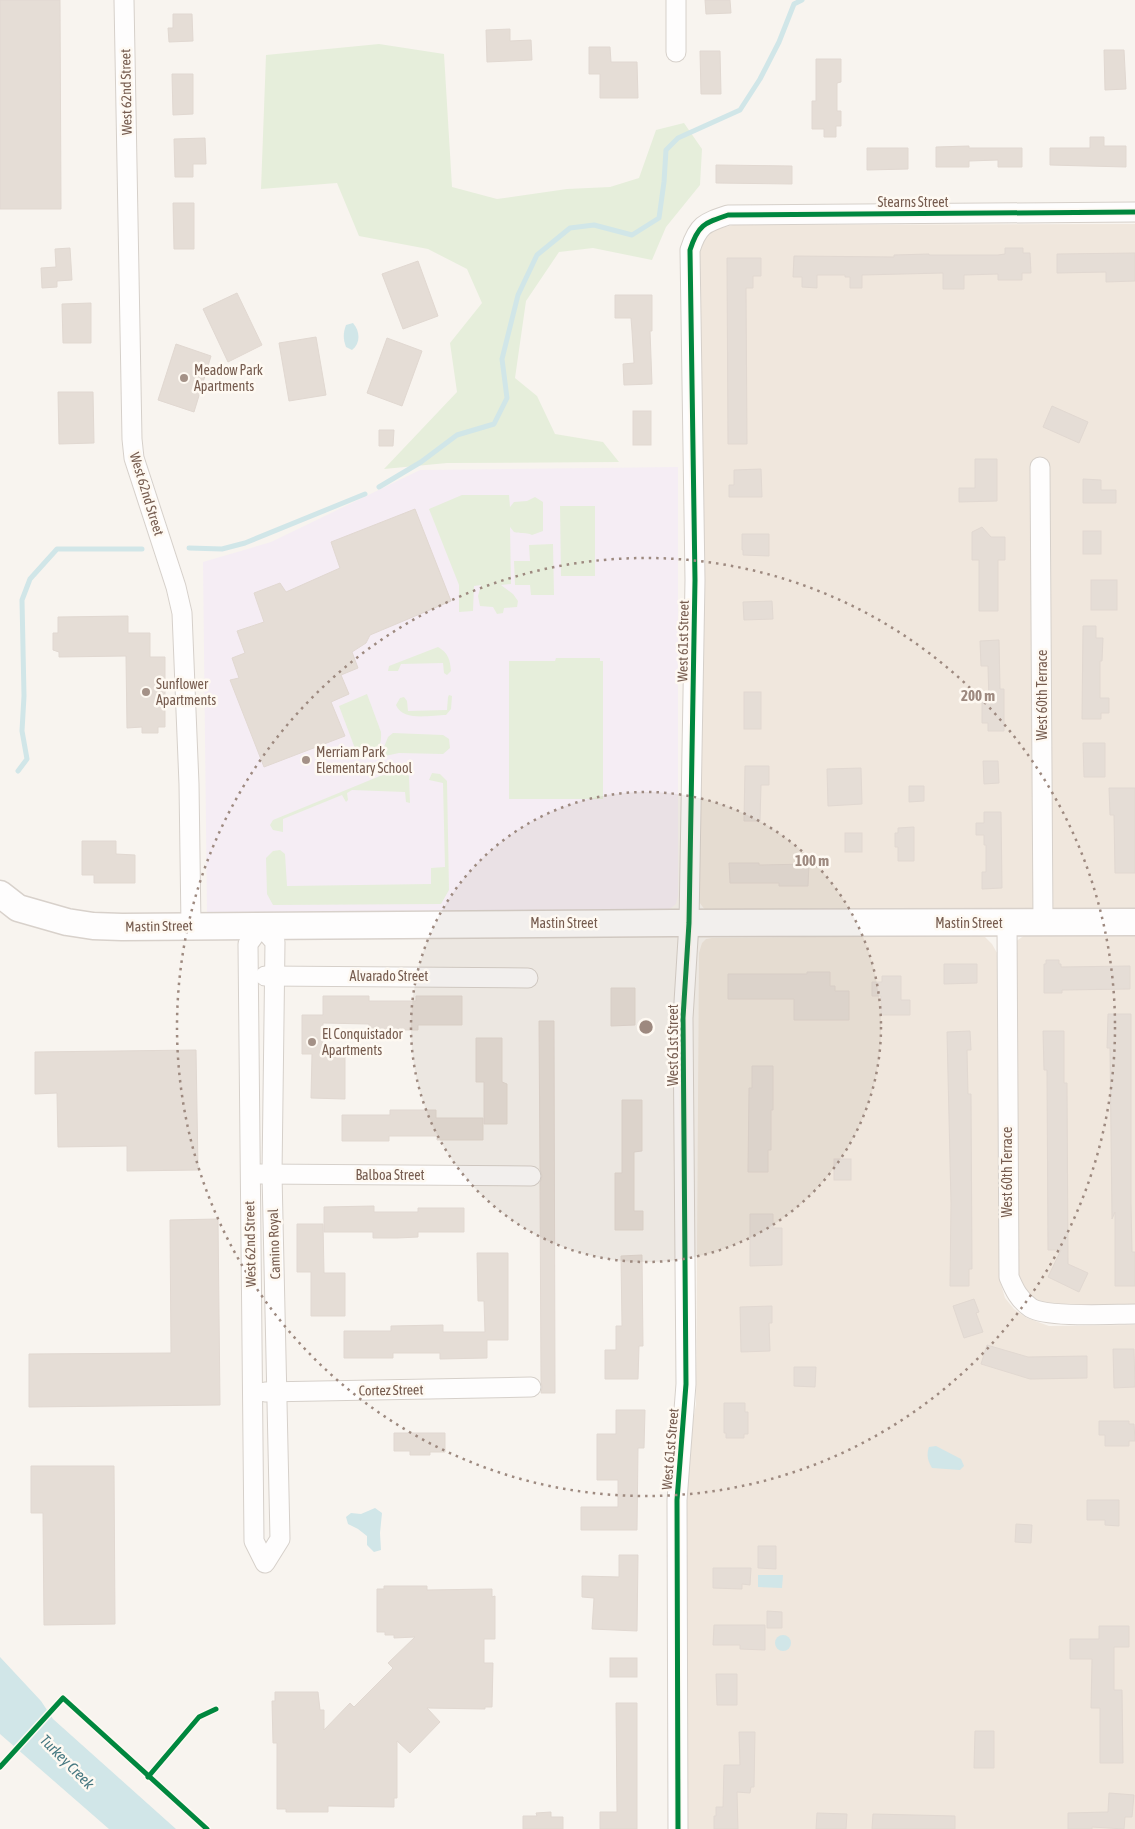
<svg xmlns="http://www.w3.org/2000/svg" width="1135" height="1829" font-family="'Asap Condensed',sans-serif">
  <style>
    .residential { fill: #f0e7dd }
    .education { fill: #f5edf4 }
    .green { fill: #e6eedb }
    .water { fill: #d1e6e8 }
    .lines { fill: none; stroke-linecap: round; stroke-linejoin: round }
    .stream { stroke: #d1e6e8; stroke-width: 5 }
    .building { fill: #e5ddd6; stroke: #e1d8d1 }
    .street-casing { stroke: #d6d0ca; stroke-width: 21 }
    .secondary-casing { stroke: #d8d1cb; stroke-width: 29 }
    .street { stroke: #fefdfd; stroke-width: 19 }
    .secondary { stroke: #fefdfd; stroke-width: 26 }
    .cycleway-casing { stroke: #fef9f2; stroke-width: 8 }
    .cycleway { stroke: #00873e; stroke-width: 5 }
    .ring { fill: none; stroke: #9d897f; stroke-width: 2.5; stroke-dasharray: 2.5 5 }
    .poi-dot { fill: #a49187; stroke: #fef9f2; stroke-width: 2 }
    .labels { text-anchor: middle; stroke-width: 5; stroke-linejoin: round; paint-order: stroke }
    .street-label { font-size: 14px; fill: #765c4f; stroke: #fef9f2 }
    .poi-label { font-size: 14px; fill: #765c4f; stroke: #fef9f2; text-anchor: start }
    .water-label { font-size: 15px; font-style: italic; fill: #467881; stroke: #fef9f2 }
    .centre { fill: #9d897f; stroke: #fef9f2; stroke-width: 2.5 }
    .ring-label { font-size: 15px; text-anchor: middle; font-weight: bold; fill: #9d897f; stroke: #fef9f2; stroke-width: 5; stroke-linejoin: round; paint-order: stroke }
  </style>
  <rect width="100%" height="100%" fill="#f8f4ef"/>
  <g class="residential">
    <path d="M1135 224V908L711 912 705 910 697 899V257L701 245 707 235 714 230 733 225Z"/>
    <path d="M1135 933V1306H1050L1034 1299 1021 1285 1018 1277 1015 942 1025 935Z"/>
    <path d="M977 935 985 937 992 944 997 953V963L1000 1281 1005 1298 1014 1309 1027 1318 1049 1326 1135 1325V1829H687L685 1479 688 1449 696 1404 699 953 702 943 706 939 712 938Z"/>
  </g>
  <path class="education" d="M678 467V896L676 904 667 911 207 915 203 562 271 542 420 470Z"/>
  <g class="green">
    <path d="M379 44 444 54 452 187 497 199 567 189 610 187 639 178 656 130 684 123 702 149 700 185 666 227 652 260 593 248 559 252 526 301 515 378 537 396 555 434 603 442 619 462 447 463 384 469 457 392 450 343 482 303 467 269 428 249 359 236 337 183 261 189 266 55Z"/>
    <path d="M462 495H509L510 507 514 502 527 501 535 497 543 502V531L532 535C526 532 520 534 514 532L510 527 511 584 501 585 513 594 518 601 517 607 504 608 503 613 497 614 493 607 480 606 478 596 481 585 474 586 473 611 459 612V585L429 509Z"/>
    <path d="M560 506H595V576H561Z"/>
    <path d="M553 544 554 595H531L530 585H515L514 561H530L529 545Z"/>
    <path d="M438 647C448 653 450 659 451 671L447 675 444 673 443 663 401 664 398 671H388L389 666Z"/>
    <path d="M556 658H600V661H603V799H509V661H555Z"/>
    <path d="M367 694 381 732C382 750 375 753 359 759L339 706Z"/>
    <path d="M449 695 452 696 451 709 446 715C431 715 403 722 396 705L400 698 404 697 407 701 408 711 447 710 448 697Z"/>
    <path d="M393 733 443 735 449 739 450 748 443 754 399 753 380 757 388 737Z"/>
    <path d="M404 771 409 776 410 803 406 802 405 792 352 790 347 793 348 800 346 802 342 795 283 819V832L273 830 270 825 273 820 380 776Z"/>
    <path d="M432 773 440 774 447 781 449 890 441 904 273 905 267 894 266 858 273 851 280 850 285 854 287 886 431 884V868L445 867 443 783 429 780Z"/>
  </g>
  <g class="water">
    <path d="M353 323C360 331 361 343 352 350L346 347C343 339 343 333 346 325Z"/>
    <path d="M936 1446 961 1459 964 1466 960 1470 932 1468C928 1461 926 1455 929 1447Z"/>
    <path d="M375 1508 382 1513 380 1533 381 1550 374 1552 367 1545V1536L358 1529 348 1524 346 1517 351 1513 361 1514Z"/>
    <path d="M758 1575H783L782 1588 758 1587Z"/>
    <circle cx="783" cy="1643" r="8"/>
    <path d="M0 1657 41 1701 53 1719 176 1829H109L0 1734Z"/>
  </g>
  <g class="lines">
    <g class="stream">
      <path d="M379 487 421 462 457 435 494 424 507 398 502 359 518 295 537 255 570 228 594 225 632 235 659 218 664 182 666 150 678 138 740 110 760 79 779 42 794 4 802 0"/>
      <path d="M189 548 222 549 245 543 365 494"/>
      <path d="M18 771 27 759 22 731 24 696 22 600 30 579 57 549H142"/>
    </g>
  </g>
  <g class="building">
    <path d="M0 0H60L61 209H0Z"/>
    <path d="M705 0H730L731 13 706 14Z"/>
    <path d="M173 14H192L193 41 169 42 168 28H173Z"/>
    <path d="M510 29V41L531 40 532 60 487 62 486 30Z"/>
    <path d="M589 47H610L611 62H637L638 98H600V74H589Z"/>
    <path d="M1104 50H1124L1126 89 1105 90Z"/>
    <path d="M700 51H720L721 94H701Z"/>
    <path d="M816 59H841V82L837 83V111H841V126H836V137H824V129H812V101H816Z"/>
    <path d="M172 74H193V114L173 115Z"/>
    <path d="M1090 137H1104V146H1126V167L1050 165V148H1090Z"/>
    <path d="M205 138 206 164H193V177H175L174 139Z"/>
    <path d="M969 146V148H1022V167H998V160L969 161V167H936V147Z"/>
    <path d="M867 148H908V169L867 170Z"/>
    <path d="M716 165 792 166V184L716 183Z"/>
    <path d="M173 203H194V249H174Z"/>
    <path d="M70 248 72 280 57 281V287L42 288 41 268 56 267 55 249Z"/>
    <path d="M1005 248H1023V253H1030L1031 273H1022V280H998V274L964 275V289H943V273L862 275V288H850V277H845V275H817V288L802 287V277H793L794 256 894 257V255L929 254V255H998L1005 254Z"/>
    <path d="M1135 253V281L1106 282V272L1057 273V254Z"/>
    <path d="M727 258H761V276H753V288H746L747 444H728Z"/>
    <path d="M418 261 438 316 403 329 382 274Z"/>
    <path d="M237 293 262 345 228 362 203 309Z"/>
    <path d="M615 295H652V331H650L652 384 624 385 623 364 634 363 632 331 631 318H615Z"/>
    <path d="M91 303V343H63L62 304Z"/>
    <path d="M316 337 326 395 289 401 279 343Z"/>
    <path d="M387 338 422 351 402 406 367 393Z"/>
    <path d="M176 344 211 356 194 412 158 400Z"/>
    <path d="M58 392H93L94 443 59 444Z"/>
    <path d="M1052 406 1088 422 1079 443 1043 427Z"/>
    <rect x="633" y="411" width="18" height="34"/>
    <path d="M379 430H394L393 446H379Z"/>
    <path d="M975 459H997V501L959 502V488H975Z"/>
    <path d="M761 469 762 497H729V485H734V470Z"/>
    <path d="M1083 479 1101 480V490H1116V503H1083Z"/>
    <path d="M415 509 451 601 370 635 366 643 352 652 358 668 341 675 349 694 331 702 345 736 264 767 230 680 239 678 232 658 245 653 237 631 264 622 254 593 280 583 286 592 340 568 331 542Z"/>
    <path d="M982 527 991 537H1005V560H998V611H979V560H972V532Z"/>
    <rect x="1083" y="531" width="18" height="23"/>
    <path d="M742 534H769V556L743 555V550H742Z"/>
    <rect x="1091" y="580" width="26" height="30"/>
    <path d="M772 601 773 619 744 620 743 602Z"/>
    <path d="M128 616V633H150V657H165V727H158V733H142V727L127 728 126 656 59 657V652L53 650V633H58V617Z"/>
    <path d="M1083 626H1096V638H1103L1102 661H1100V698H1109V713H1101V719H1082Z"/>
    <path d="M999 640 1000 689H1004V731H988V723H982V702H989L988 666H981L980 641Z"/>
    <rect x="744" y="692" width="17" height="37"/>
    <path d="M1083 743H1105V777H1084Z"/>
    <path d="M983 761H998L999 783 984 784Z"/>
    <path d="M745 766H769V785H761L760 821H744Z"/>
    <path d="M861 768 862 804 828 806 827 769Z"/>
    <path d="M909 786H924V801L909 802Z"/>
    <path d="M1109 788H1135V873H1115L1114 815H1110Z"/>
    <path d="M984 812H1001L1002 888 982 889V872H986V845H984V835H976V823H984Z"/>
    <path d="M914 827V861H898V847H895V833H898V828Z"/>
    <rect x="845" y="833" width="17" height="19"/>
    <path d="M82 841H116V854L135 855V883H94V875H82Z"/>
    <path d="M729 863H759V865L809 864 808 886H779V883H730Z"/>
    <path d="M1046 960H1059V964H1061V967L1130 966V989L1062 990V993H1044V964H1046Z"/>
    <path d="M944 964H977V983L944 984Z"/>
    <path d="M807 972H830V986H835V991H849V1020H794V999H728V974H807Z"/>
    <path d="M882 976H901V1000H910V1015H881V996H872V982H882Z"/>
    <path d="M611 988H635V1025L611 1026Z"/>
    <path d="M323 996H369V1001H416V996H462V1025H418V1030H369V1024L323 1023V1054H345V1099L311 1098 312 1054H302V1015H323Z"/>
    <path d="M1108 1014H1131V1204L1132 1252H1135V1286H1115V1212L1112 1219 1110 1048H1107Z"/>
    <path d="M539 1021H554L555 1393H541L542 1387 541 1381 540 1183 542 1176 540 1169Z"/>
    <path d="M970 1031 971 1050H967L968 1094H971L972 1269H969V1286H950L951 1203 947 1032Z"/>
    <path d="M1043 1031H1064V1083H1067L1068 1264 1088 1273 1079 1292 1048 1277 1061 1250H1048L1047 1070H1044Z"/>
    <path d="M476 1038H502V1082L507 1084V1124H484V1082H476Z"/>
    <path d="M196 1050 198 1170 127 1171V1146L58 1147 57 1093 35 1094V1052Z"/>
    <path d="M752 1066H773V1110H771V1150H768V1172H748L749 1088H752Z"/>
    <path d="M622 1100H642V1151L634 1152V1211H643V1230H615V1173H622Z"/>
    <path d="M390 1110H436V1118H483V1140H437V1136H389V1141H342V1115H390Z"/>
    <rect x="834" y="1159" width="17" height="21"/>
    <path d="M374 1206V1212H418V1208H464V1232H418V1237L397 1238H373V1232H324V1207Z"/>
    <path d="M750 1214H773V1228H782V1265L750 1266Z"/>
    <path d="M218 1219 220 1405 29 1407V1354L171 1353 170 1220Z"/>
    <path d="M297 1224H323L324 1273H345V1316H311V1272H297Z"/>
    <path d="M477 1253H508V1340H487V1358L440 1359V1353H393V1358H344V1331H391V1326L443 1325V1332H485L484 1301H478Z"/>
    <path d="M642 1255 643 1346H639L638 1379H605V1350H616V1326H622L621 1256Z"/>
    <path d="M974 1299 979 1312 976 1313 983 1332 964 1338 953 1306Z"/>
    <path d="M772 1306V1323H769L770 1351 741 1352 740 1307Z"/>
    <path d="M987 1345 1028 1357 1087 1356V1378L1030 1379 981 1364Z"/>
    <path d="M1113 1349H1134L1135 1387 1114 1388Z"/>
    <path d="M794 1367H816L815 1387 794 1386Z"/>
    <path d="M724 1403H745V1412H748V1434H744V1438H726V1433H724Z"/>
    <path d="M616 1410H645L644 1448H638L637 1530H581V1507H618V1480H597V1434H616Z"/>
    <path d="M1099 1421H1129V1424H1134L1135 1441H1129V1446H1105V1435H1099Z"/>
    <path d="M394 1433H445V1452H430V1455H410V1451H394Z"/>
    <path d="M31 1466H114L115 1624 44 1625 43 1513H31Z"/>
    <path d="M1087 1500H1119V1526L1105 1525V1520H1087Z"/>
    <path d="M1016 1524 1032 1525 1031 1543 1015 1542Z"/>
    <path d="M758 1546H776V1569L758 1568Z"/>
    <path d="M619 1555H638L637 1631 592 1629 594 1598 582 1597V1576L619 1577Z"/>
    <path d="M713 1568H751L750 1585 742 1584V1589L713 1588Z"/>
    <path d="M384 1586H427V1590L492 1589V1597L495 1596V1639H484V1663H493L492 1707H485V1709L427 1708 440 1722 410 1753 397 1741V1798H394V1807L328 1806V1812H286V1809H277V1743H273L272 1701H275V1692H318L320 1710H324V1730L350 1703 354 1707 393 1668 388 1663 415 1637 394 1638V1635H385V1632H377V1589H384Z"/>
    <path d="M767 1611 782 1612V1628H767Z"/>
    <path d="M714 1625H765V1650L740 1649V1645H713Z"/>
    <path d="M1099 1626H1129V1647H1114V1690H1122L1123 1763H1100V1708H1091L1092 1659H1070V1639H1099Z"/>
    <rect x="610" y="1658" width="27" height="19"/>
    <path d="M716 1674H737V1705H717Z"/>
    <path d="M616 1703H637V1829H600V1812H617Z"/>
    <path d="M975 1731H994V1768H974Z"/>
    <path d="M739 1732H755L754 1787H751L750 1793 737 1792 738 1829H714V1816H716V1807H723L724 1765H740Z"/>
    <path d="M1109 1793 1134 1795 1132 1817H1125L1124 1829 1092 1827V1829H1068V1813L1108 1812Z"/>
    <path d="M551 1812V1817H563V1829H523V1816H537L536 1813Z"/>
    <path d="M817 1813 847 1814 846 1829H816Z"/>
    <path d="M873 1814 955 1816V1829H872Z"/>
  </g>
  <g class="lines">
    <defs>
      <g id="street">
        <path d="M124 0 132 439 134 458 176 587 182 613 189 784 191 926"/>
        <path d="M676 0V52"/>
        <path d="M1040 467 1043 923"/>
        <path d="M1007 923 1009 1277C1014 1289 1019 1300 1031 1308 1048 1318 1113 1314 1135 1314"/>
        <path d="M261 926 275 942 272 1174 280 1539 265 1563 254 1541 248 944Z"/>
        <path d="M265 976 528 978"/>
        <path d="M260 1174 531 1176"/>
        <path d="M265 1392 531 1387"/>
        <path d="M678 1829 677 1500 686 1384 683 1018 689 923 695 580 690 250C698 225 704 223 728 215L1135 212"/>
      </g>
      <path id="secondary" d="M0 894 18 908 67 922 93 926 122 927 673 923 1135 922"/>
    </defs>
    <use href="#street" class="street-casing"/>
    <use href="#secondary" class="secondary-casing"/>
    <use href="#street" class="street"/>
    <use href="#secondary" class="secondary"/>
    <defs>
      <g id="cycleway">
        <path d="M0 1767 63 1698 207 1829"/>
        <path d="M148 1777 199 1717 216 1709"/>
        <path d="M678 1829 677 1500 686 1384 683 1018 689 923 695 580 690 250C698 225 704 223 728 215L1135 212"/>
      </g>
    </defs>
    <use href="#cycleway" class="cycleway-casing"/>
    <use href="#cycleway" class="cycleway"/>
  </g>
  <circle cx="646" cy="1027" r="235" fill="#9d897f" fill-opacity=".12"/>
  <g class="ring">
    <circle cx="646" cy="1027" r="235"/>
    <circle cx="646" cy="1027" r="469"/>
  </g>
  <g class="poi-dot">
    <circle cx="184" cy="378" r="5"/>
    <circle cx="146" cy="692" r="5"/>
    <circle cx="306" cy="760" r="5"/>
    <circle cx="312" cy="1042" r="5"/>
  </g>
  <g class="labels">
    <g class="street-label">
      <text transform="translate(126 92) rotate(-91)" y="5">West 62nd Street</text>
      <text x="913" y="207">Stearns Street</text>
      <text transform="translate(147 494) rotate(73)" y="5">West 62nd Street</text>
      <text transform="translate(683 641) rotate(-89)" y="5">West 61st Street</text>
      <text transform="translate(1042 695) rotate(-90)" y="5">West 60th Terrace</text>
      <text x="564" y="928">Mastin Street</text>
      <text x="969" y="928">Mastin Street</text>
      <text transform="translate(159 926) rotate(-1)" y="5">Mastin Street</text>
      <text x="389" y="981">Alvarado Street</text>
      <text transform="translate(673 1045) rotate(-90)" y="5">West 61st Street</text>
      <text transform="translate(1007 1172) rotate(-90)" y="5">West 60th Terrace</text>
      <text x="390" y="1180">Balboa Street</text>
      <text transform="translate(250 1244) rotate(-91)" y="5">West 62nd Street</text>
      <text transform="translate(274 1244) rotate(-92)" y="5">Camino Royal</text>
      <text transform="translate(391 1390) rotate(-1)" y="5">Cortez Street</text>
      <text transform="translate(670 1449) rotate(-85)" y="5">West 61st Street</text>
    </g>
    <g class="poi-label">
      <text x="194" y="375">Meadow Park<tspan x="194" dy="16">Apartments</tspan></text>
      <text x="156" y="689">Sunflower<tspan x="156" dy="16">Apartments</tspan></text>
      <text x="316" y="757">Merriam Park<tspan x="316" dy="16">Elementary School</tspan></text>
      <text x="322" y="1039">El Conquistador<tspan x="322" dy="16">Apartments</tspan></text>
    </g>
    <g class="water-label">
      <text transform="translate(67 1762) rotate(45)" y="5">Turkey Creek</text>
    </g>
  </g>
  <circle cx="646" cy="1027" r="8" class="centre"/>
  <g class="ring-label">
    <text x="978" y="701">200 m</text>
    <text x="812" y="866">100 m</text>
  </g>
</svg>
